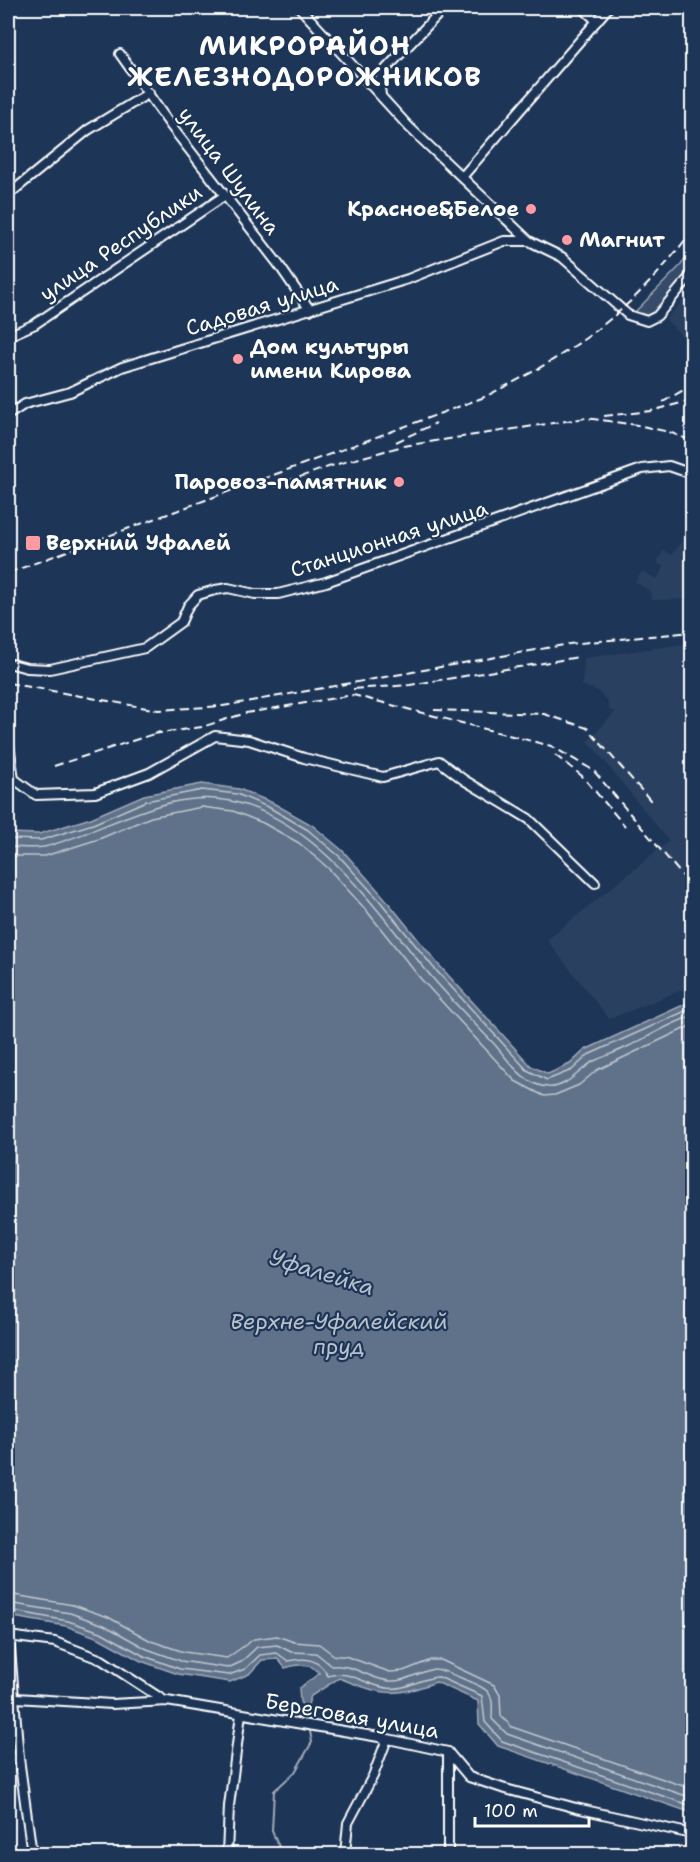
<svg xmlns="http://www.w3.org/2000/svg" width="700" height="1862" font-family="'Shantell Sans',sans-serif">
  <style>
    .built { fill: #2a4161 }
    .green { fill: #364b69; stroke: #9aa5b4; stroke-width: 1.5 }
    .water { fill: #617289; stroke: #a0aab8; stroke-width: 1.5 }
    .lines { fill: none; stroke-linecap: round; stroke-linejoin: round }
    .shore { stroke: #c0c7d0; stroke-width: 1.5 }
    .stream { stroke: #a0aab8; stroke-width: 2 }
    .minor-casing { stroke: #fff; stroke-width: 12 }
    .minor { stroke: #1d3557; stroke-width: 8 }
    .rail { stroke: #fff; stroke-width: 2; stroke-dasharray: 9 4.5; stroke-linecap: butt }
    .poi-dot { fill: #ff9aa2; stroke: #1d3557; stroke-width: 2 }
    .labels { text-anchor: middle; stroke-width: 4.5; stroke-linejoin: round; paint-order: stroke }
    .street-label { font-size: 21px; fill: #fff; stroke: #1d3557 }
    .poi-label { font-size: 21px; font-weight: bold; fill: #fff; stroke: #1d3557; text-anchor: start }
    .water-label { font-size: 22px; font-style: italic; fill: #b8c0ca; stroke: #1d3557 }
    .district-label { font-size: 27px; font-weight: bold; letter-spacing: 1.5px; fill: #fff; stroke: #1d3557 }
  </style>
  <rect width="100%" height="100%" fill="#1d3557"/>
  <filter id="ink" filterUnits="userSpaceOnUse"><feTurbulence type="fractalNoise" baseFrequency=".0167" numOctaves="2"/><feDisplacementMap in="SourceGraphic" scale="12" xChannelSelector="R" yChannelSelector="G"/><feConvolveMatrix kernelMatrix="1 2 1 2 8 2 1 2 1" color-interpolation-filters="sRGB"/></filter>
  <g filter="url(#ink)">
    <g class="built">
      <path d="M692 290V348L666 319Z"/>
      <path d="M692 533V599L651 600 650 591 635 582 642 571 657 579 664 567 657 563 664 550 672 555 686 535Z"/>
      <path d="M692 643V986L609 1019 547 940 669 841 588 741 616 711H610L607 701 598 691 582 685 584 658Z"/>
    </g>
    <path class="green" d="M692 248V269L657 311 645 316 635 312 681 265Z"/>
    <path class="water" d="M202 784 239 789 273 803 312 825 343 851 383 896 437 963 531 1066 548 1074 570 1064 585 1050 692 1001V1813L498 1746 479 1724 478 1701 436 1682C392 1698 383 1695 339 1678L311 1696 306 1710 300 1702 299 1688 320 1673C308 1662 300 1664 285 1668L278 1659 262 1660 249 1674 230 1682 178 1674 141 1661 99 1638 66 1626 8 1616V833L39 834 91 818 144 795Z"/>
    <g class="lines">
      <g class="shore">
        <path d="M8 839 41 840 93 824 146 801 202 790 237 794 270 808 308 830 339 856 379 900 433 967 527 1070 547 1080 572 1070 588 1055 692 1008"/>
        <path d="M8 847C19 847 33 849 44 847 106 832 168 785 235 802 317 822 374 907 425 969 447 996 472 1021 496 1046 509 1061 525 1086 548 1087 566 1089 580 1069 594 1061 605 1056 617 1052 627 1047 649 1037 670 1023 692 1016"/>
        <path d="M8 856H45L99 839 151 817 202 807 233 811 263 823 299 843 328 868 366 910 420 978 515 1081 544 1096 555 1095 579 1085 597 1070 692 1025"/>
        <path d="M8 1594 73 1605 108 1617 151 1641 184 1652 227 1658 254 1639 277 1636 294 1642 319 1644 335 1656H345L390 1672 403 1671 431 1660H441L494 1685 500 1695 501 1716 512 1727 692 1789"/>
        <path d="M8 1603 70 1613 104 1625 147 1649 181 1661 228 1668 241 1662 257 1647 277 1645 291 1652 316 1653 332 1666C352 1663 369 1679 389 1681 406 1682 418 1672 434 1669 439 1668 485 1687 488 1692 494 1699 492 1711 492 1719L507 1734 692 1798"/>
        <path d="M8 1610 68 1621 101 1632 144 1656 180 1669 229 1675 245 1669 260 1655 277 1653 288 1661C307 1657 319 1659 328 1676 350 1669 364 1685 387 1688 406 1691 421 1677 439 1677L482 1696 485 1722 502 1741 692 1806"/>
      </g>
      <path class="stream" d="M282 1854 272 1831 274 1791 295 1772 312 1742 306 1710"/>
      <defs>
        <g id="minor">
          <path d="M300 8 409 127 529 241 562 257 628 315 647 321 657 316 692 274"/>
          <path d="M583 8 597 21"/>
          <path d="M120 54 171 126 279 265 310 310"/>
          <path d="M381 95 379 80 385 70 444 8"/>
          <path d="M463 176 608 8"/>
          <path d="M8 195 88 130 149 93"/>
          <path d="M8 336 35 324 224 196"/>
          <path d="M8 415 25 404 70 392 122 367 408 279 504 241H529"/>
          <path d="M8 663 27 668 50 669 145 648 181 622 188 606 198 595 215 590 228 588 255 594H278L326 582 642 469 669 466 692 474"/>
          <path d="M8 737 14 779 36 795 95 793 149 773 215 736 249 740 304 758 383 777 439 761 464 780 529 819 595 883"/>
          <path d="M8 1636 55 1642 102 1660 165 1701"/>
          <path d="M9 1636 19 1758 32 1854"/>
          <path d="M16 1698 112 1704 167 1701 379 1737 448 1752 469 1777 502 1788 576 1808 692 1834"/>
          <path d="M448 1752V1854"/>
          <path d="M8 1760 19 1758"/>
          <path d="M227 1854 229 1806 241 1714"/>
          <path d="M345 1854 348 1823 373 1776 387 1739"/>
        </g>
      </defs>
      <use href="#minor" class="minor-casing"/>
      <use href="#minor" class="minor"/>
      <g class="rail">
        <path d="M663 402 692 385"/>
        <path d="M604 416 651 411 692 400"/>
        <path d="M396 442 436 423"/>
        <path d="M274 486 334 465 403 446 586 418 637 425 669 432 692 441"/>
        <path d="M8 573 482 398C573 354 632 312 692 231"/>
        <path d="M8 683 158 710 223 706 569 644 692 632"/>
        <path d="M353 689 410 685 579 657"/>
        <path d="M434 710 544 714 587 728 651 801"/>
        <path d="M153 734 202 727 246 713 353 695 551 746 593 770 692 887"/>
        <path d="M555 755 582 776 625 826"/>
        <path d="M54 766 160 732"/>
      </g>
    </g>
  </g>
  <g class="poi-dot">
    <circle cx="531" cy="209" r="6"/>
    <circle cx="567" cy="240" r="6"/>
    <circle cx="238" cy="359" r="6"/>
    <circle cx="399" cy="482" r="6"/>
    <rect x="25" y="535" width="16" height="16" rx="3"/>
  </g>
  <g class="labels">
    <g class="street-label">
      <text transform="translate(229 171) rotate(53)" y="7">улица Шулина</text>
      <text transform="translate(121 243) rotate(-34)" y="7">улица Республики</text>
      <text transform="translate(262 306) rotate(-17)" y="7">Садовая улица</text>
      <text transform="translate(389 539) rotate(-18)" y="7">Станционная улица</text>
      <text transform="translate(352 1716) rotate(10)" y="7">Береговая улица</text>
    </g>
    <g class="poi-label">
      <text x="519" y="216" text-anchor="end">Красное&amp;Белое</text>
      <text x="579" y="247">Магнит</text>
      <text x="250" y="354">Дом культуры<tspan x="250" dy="24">имени Кирова</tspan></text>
      <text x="387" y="489" text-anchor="end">Паровоз-памятник</text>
      <text x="46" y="550">Верхний Уфалей</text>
    </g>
    <g class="water-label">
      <text transform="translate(322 1272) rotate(17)" y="8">Уфалейка</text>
      <text x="339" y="1329">Верхне-Уфалейский<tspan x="339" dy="25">пруд</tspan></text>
    </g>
    <g class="district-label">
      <text x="305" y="55">МИКРОРАЙОН<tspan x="305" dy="31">ЖЕЛЕЗНОДОРОЖНИКОВ</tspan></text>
    </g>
  </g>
  <rect width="700" height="1862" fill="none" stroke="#1d3557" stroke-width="30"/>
  <rect x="15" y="15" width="670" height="1832" fill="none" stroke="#fff" stroke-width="2" filter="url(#ink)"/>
  <path d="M475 1817v9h114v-9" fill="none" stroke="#ffffff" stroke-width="3"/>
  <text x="484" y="1817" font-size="18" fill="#ffffff" stroke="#1d3557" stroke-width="4.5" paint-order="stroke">100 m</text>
</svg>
